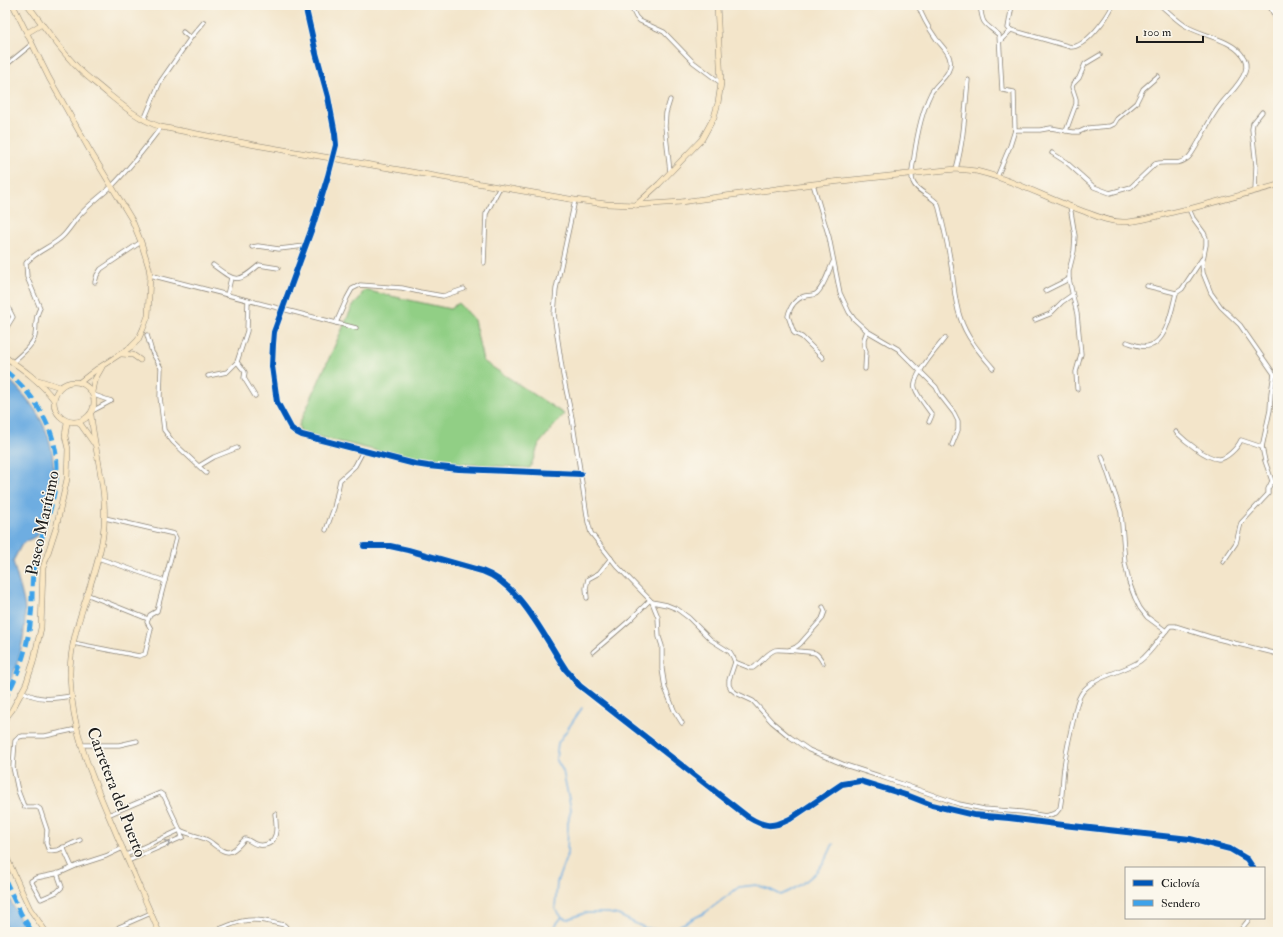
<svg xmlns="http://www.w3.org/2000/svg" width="1283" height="937" font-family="'IM FELL Double Pica',serif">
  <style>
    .green { fill: #91cf85; stroke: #567650 }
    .water { fill: #6eade1; stroke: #45647e }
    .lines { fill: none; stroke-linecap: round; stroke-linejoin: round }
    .stream { stroke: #6eade1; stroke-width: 1.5 }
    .street-casing { stroke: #888073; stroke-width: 5 }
    .secondary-casing { stroke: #888073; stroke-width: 6 }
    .street { stroke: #fff; stroke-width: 3.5 }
    .secondary { stroke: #fae7c3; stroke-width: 5 }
    .quiet { stroke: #3da2ea; stroke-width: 5; stroke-dasharray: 10 5; stroke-linecap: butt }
    .cycleway-casing { stroke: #fbf7ec; stroke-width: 8 }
    .cycleway { stroke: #0057b8; stroke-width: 6 }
    .oneway { stroke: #999 }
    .labels { text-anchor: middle; stroke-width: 3; stroke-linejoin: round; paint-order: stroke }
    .street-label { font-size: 17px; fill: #1c1c1c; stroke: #fbf7ec }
  </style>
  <rect width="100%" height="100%" fill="#fbf7ec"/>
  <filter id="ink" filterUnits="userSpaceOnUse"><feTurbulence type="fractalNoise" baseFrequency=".025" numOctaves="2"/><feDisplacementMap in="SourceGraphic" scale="8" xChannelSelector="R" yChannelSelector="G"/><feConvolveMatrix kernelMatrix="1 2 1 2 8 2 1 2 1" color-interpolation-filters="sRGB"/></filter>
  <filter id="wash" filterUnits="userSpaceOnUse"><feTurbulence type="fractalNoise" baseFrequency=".012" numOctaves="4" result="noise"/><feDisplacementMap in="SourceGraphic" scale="16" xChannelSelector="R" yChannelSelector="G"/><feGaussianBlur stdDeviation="0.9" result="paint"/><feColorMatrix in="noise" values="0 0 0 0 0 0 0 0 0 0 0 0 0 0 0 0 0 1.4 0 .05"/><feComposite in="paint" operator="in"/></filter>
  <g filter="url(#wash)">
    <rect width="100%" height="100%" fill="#f3e5ca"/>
    <path class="green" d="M364 290 450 309 458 303 474 320 483 361 564 414 539 444 530 468 425 462 315 436 300 431 299 425 353 305 358 301Z"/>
    <g class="water">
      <path d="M5 376C42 409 61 446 51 497 48 509 43 522 38 535L22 544 13 561C16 575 24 596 25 610 26 637 18 668 5 691Z"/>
      <path d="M5 890 22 923 28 932H5Z"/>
    </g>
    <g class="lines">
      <g class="stream">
        <path d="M582 708 558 743 556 759 563 771 571 809 568 822 567 855 557 882 555 909 562 917 568 919 585 913H608L618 915 645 928 659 930 675 928 706 912 739 887 756 885 769 889 781 895C807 883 822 872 833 844"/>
        <path d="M552 932 553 928 562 917"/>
      </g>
    </g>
  </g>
  <g filter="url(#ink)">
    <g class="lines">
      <defs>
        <g id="street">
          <path d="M305 5 316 53 328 97 335 134 336 145 328 176 312 228 274 332 273 344 272 366 277 402 291 428 296 432 302 435 415 464 428 466 459 469 581 474"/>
          <path d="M630 5 636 17 640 21 664 32 693 62 721 83"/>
          <path d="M918 5C922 16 928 27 935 37 940 45 949 51 950 60 953 74 937 82 931 93 921 113 917 135 914 157 913 165 910 174 913 182 917 192 931 195 938 204 943 224 948 244 951 265 954 282 954 300 960 317 966 337 980 353 993 368"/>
          <path d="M980 5C983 27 984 22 999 35L1002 90 1014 92 1015 130 1010 146 997 177"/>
          <path d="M1012 5 1008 28 1011 30 1071 47C1086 47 1107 18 1113 5"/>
          <path d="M1269 5 1278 22"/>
          <path d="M183 32 190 38"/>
          <path d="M1000 41 1011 30"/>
          <path d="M5 66 32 44"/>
          <path d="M144 120 160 82 192 36 204 22"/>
          <path d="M1015 130H1040L1051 128 1073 132H1079L1088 128 1110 126 1114 124 1117 119 1136 103 1143 89 1158 76"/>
          <path d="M1066 131 1076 104V99L1072 87 1073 84 1079 78 1085 64 1100 55"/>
          <path d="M1052 153 1066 162 1094 187 1110 193 1131 187 1155 164C1166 160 1178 167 1188 158 1192 154 1195 148 1198 143 1205 130 1211 116 1221 104 1229 94 1240 85 1245 72 1247 66 1246 60 1242 55 1231 39 1202 36 1186 26 1178 22 1168 11 1160 5"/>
          <path d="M956 169C964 140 965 110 968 80"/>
          <path d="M670 172 665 126 666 113 670 100"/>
          <path d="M813 184 829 237 840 293 849 312 854 319 867 331 898 349 936 387 940 395 954 413 958 421V430L952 445"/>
          <path d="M1255 191 1256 166 1252 129 1253 123 1262 112"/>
          <path d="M575 200 556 289 554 314 563 375 572 418 588 522 591 533 595 538 616 565 652 602 658 617 659 637 662 646V669L665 688 674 710 682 723"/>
          <path d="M1070 206 1075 236 1074 251 1069 271V279L1077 314 1081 354 1076 372 1077 389"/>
          <path d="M1189 209 1193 218 1204 233 1206 238V245L1202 264 1203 273 1211 293 1221 307 1240 325 1274 374 1278 377"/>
          <path d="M252 247 258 246 279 249 305 246"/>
          <path d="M484 263 486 214 500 187"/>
          <path d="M213 265C236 282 237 284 259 265L278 268"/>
          <path d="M150 275 356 328"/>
          <path d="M95 282 97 275 101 269 141 242"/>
          <path d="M1147 286 1176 293 1182 289 1202 259"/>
          <path d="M1045 291 1069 279"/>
          <path d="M227 295 231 278"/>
          <path d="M5 301 13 317 5 330"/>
          <path d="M1035 320 1050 314 1062 302 1072 295"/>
          <path d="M336 323 347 298 352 289 360 285 402 288 420 292 443 296 464 289"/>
          <path d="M147 335 152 352 161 368 160 397 164 430 173 442 206 473"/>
          <path d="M1127 342C1133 344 1142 348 1148 346 1167 343 1172 308 1176 293"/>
          <path d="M823 358 802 337 794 333 788 316C790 307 795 299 805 296 809 295 814 296 817 293 825 285 828 272 833 262"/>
          <path d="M13 362C20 355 33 346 35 336 37 324 34 319 40 308L27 277 26 263C36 251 52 247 63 236 69 230 73 223 78 217 88 205 101 196 112 186 130 168 146 147 161 127"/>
          <path d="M237 362 245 372 244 378 255 396"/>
          <path d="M865 369 866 351 864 346V339L867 331"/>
          <path d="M1274 374 1271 393 1270 410 1262 447 1265 461 1272 481 1278 488"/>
          <path d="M208 376 227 372 237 362 247 331 248 300"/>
          <path d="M94 395 111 401"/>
          <path d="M94 410 111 401"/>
          <path d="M929 422 932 415C926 406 918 397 915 388 911 377 938 347 945 338"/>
          <path d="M1176 432C1185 441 1206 458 1218 459 1226 460 1238 447 1241 440L1262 447"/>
          <path d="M1102 456 1121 512 1125 563 1129 582 1135 598 1140 608 1147 617 1166 631"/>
          <path d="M199 466 214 457 237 448"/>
          <path d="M326 530 334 508 340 480 355 466 363 451"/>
          <path d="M364 546H390L408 550 482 571C521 585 544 637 566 670 571 675 575 681 580 686L748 817C764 827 772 828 790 819L842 784 860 781 909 796 932 805 974 815 1009 818 1063 825 1190 839 1230 849 1247 859 1253 868"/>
          <path d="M98 558 165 581"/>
          <path d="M1223 562 1236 543 1241 523 1268 494V489L1272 481"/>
          <path d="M86 594 148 619"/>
          <path d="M587 598 586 588 588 579 599 573 611 558"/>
          <path d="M652 602 667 605 677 609 689 618 711 640 730 652 733 657 735 662 729 680V685L731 689 736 693 753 701 772 722 790 737 809 750 845 765 879 776 959 804 984 809 1022 812 1046 816 1056 813 1060 808C1063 795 1062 781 1064 768 1066 751 1070 734 1074 717 1076 707 1078 696 1085 689 1099 675 1123 672 1140 661 1152 652 1160 637 1170 626H1175L1210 637 1278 654"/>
          <path d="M73 643 139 656 145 654 151 629 147 622 150 615 157 611 176 538 174 534 105 518"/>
          <path d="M789 650 796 647 800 644 822 619 825 611 823 607"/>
          <path d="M593 652 630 620 650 600"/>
          <path d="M735 662 750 668H753C760 663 767 653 775 650 778 649 812 652 815 653 819 655 821 659 823 663"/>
          <path d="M22 691C38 701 54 699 71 696"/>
          <path d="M77 729 45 736H23L19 737 15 741 13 767 18 791 23 804 25 807H37L40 809 47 830 46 843 49 851 58 850 80 840"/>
          <path d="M81 745H119L137 741"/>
          <path d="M108 815 160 793 164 796 180 830 182 837"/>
          <path d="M180 830C189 835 201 836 209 841 215 845 221 852 228 852 236 851 240 843 245 839 250 840 254 845 259 845 279 847 277 826 275 814"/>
          <path d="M63 847 72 867"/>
          <path d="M126 855 180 830"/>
          <path d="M128 861 183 837"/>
          <path d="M57 873 62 887 57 892 41 899 31 881 36 878 60 873 78 865 106 856 123 848"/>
          <path d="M115 932 119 927 151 913"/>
          <path d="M211 932C221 929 233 923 243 921 257 918 270 922 284 925L286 927 287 932"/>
          <path d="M1239 932 1250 918"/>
        </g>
        <g id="secondary">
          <path d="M13 5 49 78 89 149 132 220 141 242 149 268 150 275 148 316 143 329 138 340 131 347 97 369 80 382"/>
          <path d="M28 5C44 27 60 50 79 69 88 78 98 85 107 93 124 107 140 120 161 127L255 145 575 200 606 204 636 205 681 202 813 184 956 169C963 170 972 170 980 172 1014 180 1046 198 1080 210 1094 215 1108 222 1123 222 1145 222 1167 212 1189 209L1278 185"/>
          <path d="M27 33 42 24"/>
          <path d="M636 205 659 184 702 139 714 117 718 103 721 83 717 5"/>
          <path d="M122 354 133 355 140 360"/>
          <path d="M5 357C23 369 41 382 54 400"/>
          <path d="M38 380 60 387"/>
          <circle cx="74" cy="402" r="20"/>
          <path d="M92 392 94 381 102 367"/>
          <path d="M91 415C95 455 109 494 103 535 97 582 69 627 70 676 72 733 91 775 113 826 128 862 144 897 159 932"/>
          <path d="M79 422 93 442"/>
          <path d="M5 719 12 710 26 684 33 663 41 628 43 568 56 528 67 479 68 449 65 436 67 422"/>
          <path d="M5 854 23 894 30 909 46 932"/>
        </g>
      </defs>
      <use href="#street" class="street-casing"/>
      <use href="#secondary" class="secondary-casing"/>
      <use href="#street" class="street"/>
      <use href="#secondary" class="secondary"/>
      <g class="quiet">
        <path d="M5 371C38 396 62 439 56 481 52 511 40 538 34 567 31 582 33 599 31 615 29 643 19 674 5 698"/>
        <path d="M5 880 21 914 32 932"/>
      </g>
      <defs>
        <g id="cycleway">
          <path d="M305 5 316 53 328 97 335 134 336 145 328 176 312 228 274 332 273 344 272 366 277 402 291 428 296 432 302 435 415 464 428 466 459 469 581 474"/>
          <path d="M364 546H390L408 550 482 571C521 585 544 637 566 670 571 675 575 681 580 686L748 817C764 827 772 828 790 819L842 784 860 781 909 796 932 805 974 815 1009 818 1063 825 1190 839 1230 849 1247 859 1253 868"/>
        </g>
      </defs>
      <use href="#cycleway" class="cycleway-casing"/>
      <use href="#cycleway" class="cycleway"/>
    </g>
    <defs><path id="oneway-chevron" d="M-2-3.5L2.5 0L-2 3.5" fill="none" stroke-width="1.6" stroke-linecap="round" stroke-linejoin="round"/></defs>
    <use class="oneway" href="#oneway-chevron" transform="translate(168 843) rotate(-24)"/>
  </g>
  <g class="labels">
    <g class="street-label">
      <text transform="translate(42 523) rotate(-78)" y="6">Paseo Marítimo</text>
      <text transform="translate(117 792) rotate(69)" y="6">Carretera del Puerto</text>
    </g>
  </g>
  <rect width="1283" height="937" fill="none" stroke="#fbf7ec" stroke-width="20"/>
  <rect x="1125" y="867" width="140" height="52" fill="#fbf7ec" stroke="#a29f99"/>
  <rect x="1133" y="880" width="20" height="6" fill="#0057b8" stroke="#a29f99"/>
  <text x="1161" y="887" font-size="12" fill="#1c1c1c">Ciclovía</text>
  <rect x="1133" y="900" width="20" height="6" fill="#3da2ea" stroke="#a29f99"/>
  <text x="1161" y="907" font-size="12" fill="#1c1c1c">Sendero</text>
  <path d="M1137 36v6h66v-6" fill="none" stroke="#1c1c1c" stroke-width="2"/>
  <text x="1143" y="36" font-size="12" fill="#1c1c1c" stroke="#fbf7ec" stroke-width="3" paint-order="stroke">100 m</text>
</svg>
